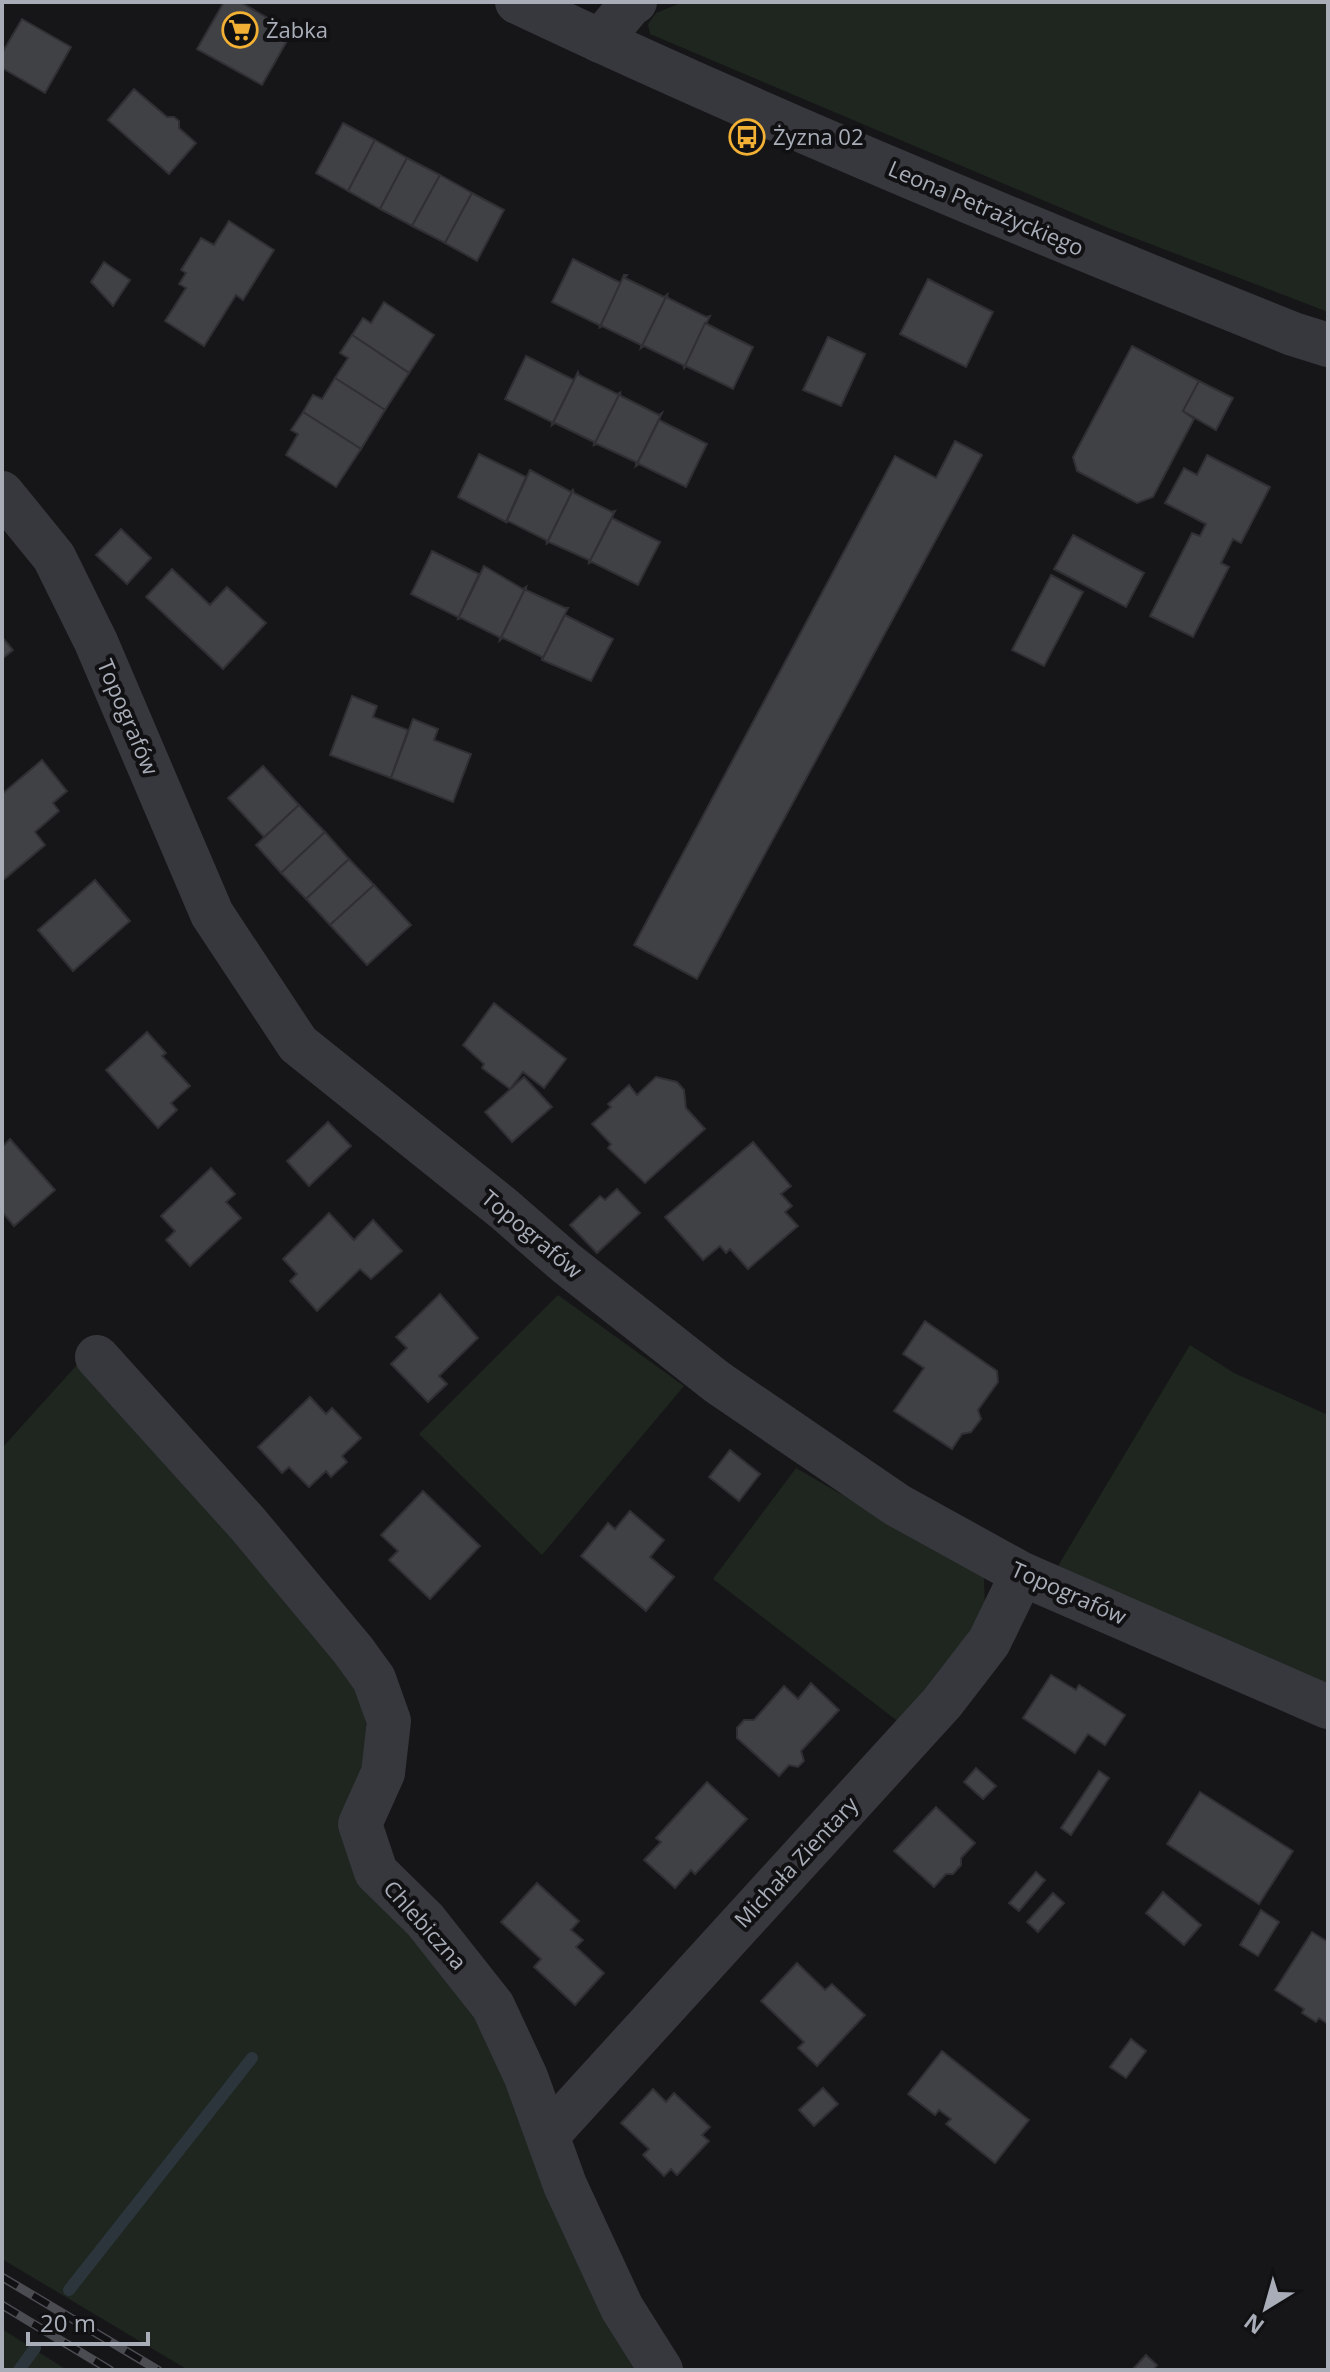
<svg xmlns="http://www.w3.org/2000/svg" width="1330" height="2372" font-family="'Open Sans',sans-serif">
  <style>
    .green { fill: #1e261f }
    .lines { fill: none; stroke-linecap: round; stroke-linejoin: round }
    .stream { stroke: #2c353c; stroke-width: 12 }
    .building { fill: #404145; stroke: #303034; stroke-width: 2 }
    .minor { stroke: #37383d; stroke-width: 44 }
    .tertiary { stroke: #37383d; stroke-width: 44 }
    .rail-casing { stroke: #4a4c52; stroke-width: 9 }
    .rail { stroke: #111113; stroke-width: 6; stroke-dasharray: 18; stroke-linecap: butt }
    .labels { text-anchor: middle; stroke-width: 8; stroke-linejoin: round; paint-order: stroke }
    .poi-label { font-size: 22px; fill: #a8adb8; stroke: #111113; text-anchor: start }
    .street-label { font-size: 22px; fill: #a8adb8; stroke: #111113 }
  </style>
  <rect width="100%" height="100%" fill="#161618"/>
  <g class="green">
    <path d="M683 2H1328V312L1111 229 650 34 648 24 656 13Z"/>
    <path d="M558 1295 684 1386 542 1555 419 1434Z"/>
    <path d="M1190 1345 1234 1373 1328 1415V1691L1058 1566Z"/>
    <path d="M85 1356 357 1686 372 1748 345 1827 486 2017 647 2370H188L2 2259V1448Z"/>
    <path d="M796 1468 984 1577 985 1612 900 1723 713 1579Z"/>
    <path d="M2 2329 67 2370H2Z"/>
  </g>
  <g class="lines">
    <g class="stream">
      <path d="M69 2290 252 2058"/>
      <path d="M19 2370 35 2348"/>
    </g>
  </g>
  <g class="building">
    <path d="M224 2H240L292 32 262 85 197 49Z"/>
    <path d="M22 19 71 47 45 93 2 68V53Z"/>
    <path d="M134 89 167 117H174L179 121V128L196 143 169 174 108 120Z"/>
    <path d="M343 123 375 140 348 191 316 173Z"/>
    <path d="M375 140 407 158 380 209 348 191Z"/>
    <path d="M407 158 440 175 412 226 380 209Z"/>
    <path d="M440 175 472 193 445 243 412 226Z"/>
    <path d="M472 193 504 210 477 261 445 243Z"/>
    <path d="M229 221 274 250 243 300 236 295 204 346 165 321 186 288 179 284 186 273 181 270 201 238 214 245Z"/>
    <path d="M573 259 621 283 600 327 599 325 552 302Z"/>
    <path d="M104 262 130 280 113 306 91 282Z"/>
    <path d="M624 275H627L625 278 664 297 667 295 641 348V345L602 326 600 327Z"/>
    <path d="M928 279 993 312 966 367 900 334Z"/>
    <path d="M667 295 668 298 706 317 710 316 684 368 683 365 644 346 641 348Z"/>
    <path d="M384 302 434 335 409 373 352 335 363 318 371 323Z"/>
    <path d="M705 323 753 347 733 389 686 366 684 368Z"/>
    <path d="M352 335 409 373 385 410 335 378 348 358 340 353Z"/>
    <path d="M828 337 865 354 841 406 803 390Z"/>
    <path d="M1132 346 1199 381 1183 411 1194 419 1153 497 1137 503 1077 471 1073 457Z"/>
    <path d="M526 356 574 380 552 425V422L505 399Z"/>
    <path d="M578 372 579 375 617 394 620 393 594 445V442L555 423 552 425Z"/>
    <path d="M335 378 385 410 361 449 303 412 313 395 322 399Z"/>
    <path d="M1199 381 1233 398 1216 430 1183 411Z"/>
    <path d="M620 393 621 396 659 415 662 413 636 466V462L597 444 594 445Z"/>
    <path d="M303 412 361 449 336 487 286 455 298 434 291 430Z"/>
    <path d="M659 420 707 444 686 487 639 464 636 466Z"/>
    <path d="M955 441 982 455 697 979 634 945 895 456 936 478Z"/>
    <path d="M479 454 526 477 506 522 458 497Z"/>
    <path d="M1207 455 1270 487 1241 543 1233 539 1221 563 1229 567 1193 637 1150 616 1192 533 1200 536 1206 524 1165 503 1184 468 1197 475Z"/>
    <path d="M530 470 571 492 573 490 547 543 546 540 508 521 506 523Z"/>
    <path d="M573 490 574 493 612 512 615 511 589 563V560L549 542 547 543Z"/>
    <path d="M612 518 660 542 638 585 592 562 589 563Z"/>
    <path d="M121 529 151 558 127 584 96 555Z"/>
    <path d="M1073 535 1144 573 1126 607 1054 569Z"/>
    <path d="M432 551 479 574 458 619V617L411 594Z"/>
    <path d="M484 566 523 589 526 587 500 640 499 637 461 618 458 619Z"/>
    <path d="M172 569 210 605 227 587 266 623 223 669 146 597Z"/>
    <path d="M1051 575 1083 592 1044 666 1012 650Z"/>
    <path d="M526 587V590L565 608H568L542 660V657L503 638 500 640Z"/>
    <path d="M565 615 613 639 591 681 542 660Z"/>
    <path d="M2 637 13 650 2 659Z"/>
    <path d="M352 696 377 706 373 717 408 730 391 778 330 755Z"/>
    <path d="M413 719 438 729 434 740 471 754 453 802 391 778Z"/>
    <path d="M42 760 67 791 53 803 59 811 35 832 45 845 2 881V794Z"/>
    <path d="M263 766 299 805 264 837 228 798Z"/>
    <path d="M299 805 325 832 281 873 256 845Z"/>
    <path d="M325 832 349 859 306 899 281 873Z"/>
    <path d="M349 859 374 885 330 925 306 899Z"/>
    <path d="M95 880 130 921 73 971 38 930Z"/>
    <path d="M374 885 411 925 367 965 330 925Z"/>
    <path d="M494 1003 566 1059 544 1088 523 1072 510 1089 482 1068 484 1064 463 1045Z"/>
    <path d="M147 1032 166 1053 162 1056 190 1086 171 1103 177 1110 158 1128 106 1070Z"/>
    <path d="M524 1077 552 1107 512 1142 485 1112Z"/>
    <path d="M656 1077 677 1082 684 1090 686 1108 705 1129 645 1183 608 1148 611 1144 592 1124 611 1107 608 1104 629 1085 637 1095Z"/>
    <path d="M328 1122 351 1146 309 1186 287 1161Z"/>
    <path d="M10 1139 55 1190 14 1226 2 1212V1147Z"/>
    <path d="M753 1142 791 1186 781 1194 792 1206 785 1212 798 1226 748 1269 730 1249 726 1253 720 1246 703 1260 665 1217Z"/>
    <path d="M211 1168 235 1194 226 1202 241 1218 190 1266 166 1240 175 1231 161 1216Z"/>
    <path d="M617 1189 640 1213 597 1253 570 1225 600 1196 605 1200Z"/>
    <path d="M329 1213 354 1240 373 1220 402 1251 371 1279 360 1269 317 1311 290 1281 297 1274 283 1259Z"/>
    <path d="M440 1294 478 1338 439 1376 447 1384 428 1402 391 1364 407 1348 396 1337Z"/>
    <path d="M925 1321 997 1371 998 1382 978 1410 981 1419 971 1432 962 1434 952 1449 894 1411 924 1368 903 1354Z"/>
    <path d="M310 1397 326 1414 332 1408 361 1438 342 1456 347 1462 331 1477 326 1471 309 1487 289 1467 282 1473 258 1447Z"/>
    <path d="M730 1450 760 1474 739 1501 709 1477Z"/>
    <path d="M423 1491 480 1546 430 1599 389 1560 398 1551 381 1535Z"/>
    <path d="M630 1511 664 1540 650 1557 674 1577 646 1611 581 1556 608 1523 615 1529Z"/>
    <path d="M1051 1675 1076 1690 1079 1685 1125 1715 1105 1745 1088 1734 1075 1753 1023 1718Z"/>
    <path d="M811 1683 839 1710 801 1751 804 1761 798 1767 789 1765 779 1776 737 1738V1728L744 1720H754L784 1686 798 1699Z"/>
    <path d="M976 1768 996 1786 983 1799 964 1782Z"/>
    <path d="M1099 1771 1109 1778 1071 1835 1061 1828Z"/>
    <path d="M707 1782 747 1819 695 1874 691 1870 675 1888 644 1860 661 1842 656 1838Z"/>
    <path d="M1200 1792 1293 1851 1259 1904 1167 1844Z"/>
    <path d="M936 1807 975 1843 961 1858V1865L953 1874H946L934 1887 894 1851Z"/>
    <path d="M1036 1872 1045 1880 1019 1911 1009 1903Z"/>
    <path d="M537 1883 579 1921 571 1930 583 1940 576 1947 604 1973 575 2005 534 1967 541 1959 501 1922Z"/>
    <path d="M1163 1892 1201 1925 1184 1945 1146 1913Z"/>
    <path d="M1053 1893 1064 1903 1038 1932 1027 1922Z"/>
    <path d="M1261 1910 1279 1922 1258 1956 1240 1945Z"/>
    <path d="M1312 1932 1328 1942V2024L1319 2018 1316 2022 1302 2013 1304 2009 1275 1990Z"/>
    <path d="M797 1963 825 1990 832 1984 865 2015 817 2066 798 2048 804 2042 761 2001Z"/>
    <path d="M1131 2039 1146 2051 1126 2078 1110 2067Z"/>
    <path d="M942 2051 1029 2120 995 2163 946 2124 951 2119 939 2110 935 2115 908 2094Z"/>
    <path d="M823 2088 838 2104 814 2126 799 2110Z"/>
    <path d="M653 2089 666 2102 674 2093 710 2127 702 2135 709 2141 677 2175 671 2169 664 2176 643 2155 649 2149 621 2123Z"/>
    <path d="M1146 2355 1157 2365 1153 2370H1132Z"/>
  </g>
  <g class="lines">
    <g class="minor">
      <path d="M600 41 630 5 635 2"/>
      <path d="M2 493 54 557 96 642 212 914 298 1044 504 1209 566 1263 717 1382 897 1505 1022 1574 1328 1707"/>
      <path d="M97 1357 247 1523 353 1650 374 1679 389 1721 383 1773 360 1824 376 1872 425 1920 493 2006 526 2077 565 2185 622 2308 661 2370"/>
      <path d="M548 2135 942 1703 989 1642 1022 1574"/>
    </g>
    <path class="tertiary" d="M517 2C771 122 1032 229 1293 334L1328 345"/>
    <defs>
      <g id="rail">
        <path d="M2 2277 158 2370"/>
        <path d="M2 2305 110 2370"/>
      </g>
    </defs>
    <use href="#rail" class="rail-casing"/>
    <use href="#rail" class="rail"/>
  </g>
  <defs>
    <symbol id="supermarket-ring" viewBox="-11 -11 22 22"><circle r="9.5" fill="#111113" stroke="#f2b134" stroke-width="1.5"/><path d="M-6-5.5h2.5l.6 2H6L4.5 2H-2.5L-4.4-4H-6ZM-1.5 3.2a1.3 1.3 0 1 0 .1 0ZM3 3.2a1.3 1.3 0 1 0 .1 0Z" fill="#f2b134"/></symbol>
    <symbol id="bus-ring" viewBox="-11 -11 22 22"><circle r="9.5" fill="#111113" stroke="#f2b134" stroke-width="1.5"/><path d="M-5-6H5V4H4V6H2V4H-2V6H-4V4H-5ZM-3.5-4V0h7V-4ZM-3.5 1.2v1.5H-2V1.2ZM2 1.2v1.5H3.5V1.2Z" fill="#f2b134"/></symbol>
  </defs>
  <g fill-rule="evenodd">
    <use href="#supermarket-ring" x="220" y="10" width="40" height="40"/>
    <use href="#bus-ring" x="727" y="117" width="40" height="40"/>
  </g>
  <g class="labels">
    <g class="poi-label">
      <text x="266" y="38">Żabka</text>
      <text x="773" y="145">Żyzna 02</text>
    </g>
    <g class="street-label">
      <text transform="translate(986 208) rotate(23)" y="8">Leona Petrażyckiego</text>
      <text transform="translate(128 717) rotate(67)" y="8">Topografów</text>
      <text transform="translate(532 1234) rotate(40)" y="8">Topografów</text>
      <text transform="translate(1069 1593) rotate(24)" y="8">Topografów</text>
      <text transform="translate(796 1862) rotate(-47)" y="8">Michała Zientary</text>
      <text transform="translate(425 1925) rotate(48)" y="8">Chlebiczna</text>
    </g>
  </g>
  <rect width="1330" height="2372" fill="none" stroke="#a8adb8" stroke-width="8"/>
  <g transform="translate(1266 2308) rotate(217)" stroke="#111113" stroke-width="6" paint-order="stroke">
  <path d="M0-6L14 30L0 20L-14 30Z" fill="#a8adb8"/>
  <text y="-12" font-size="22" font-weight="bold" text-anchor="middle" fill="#a8adb8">N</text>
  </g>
  <path d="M28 2332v12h120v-12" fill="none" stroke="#a8adb8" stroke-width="4"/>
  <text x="40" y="2332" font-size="24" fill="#a8adb8" stroke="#111113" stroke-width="6" paint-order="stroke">20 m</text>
</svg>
